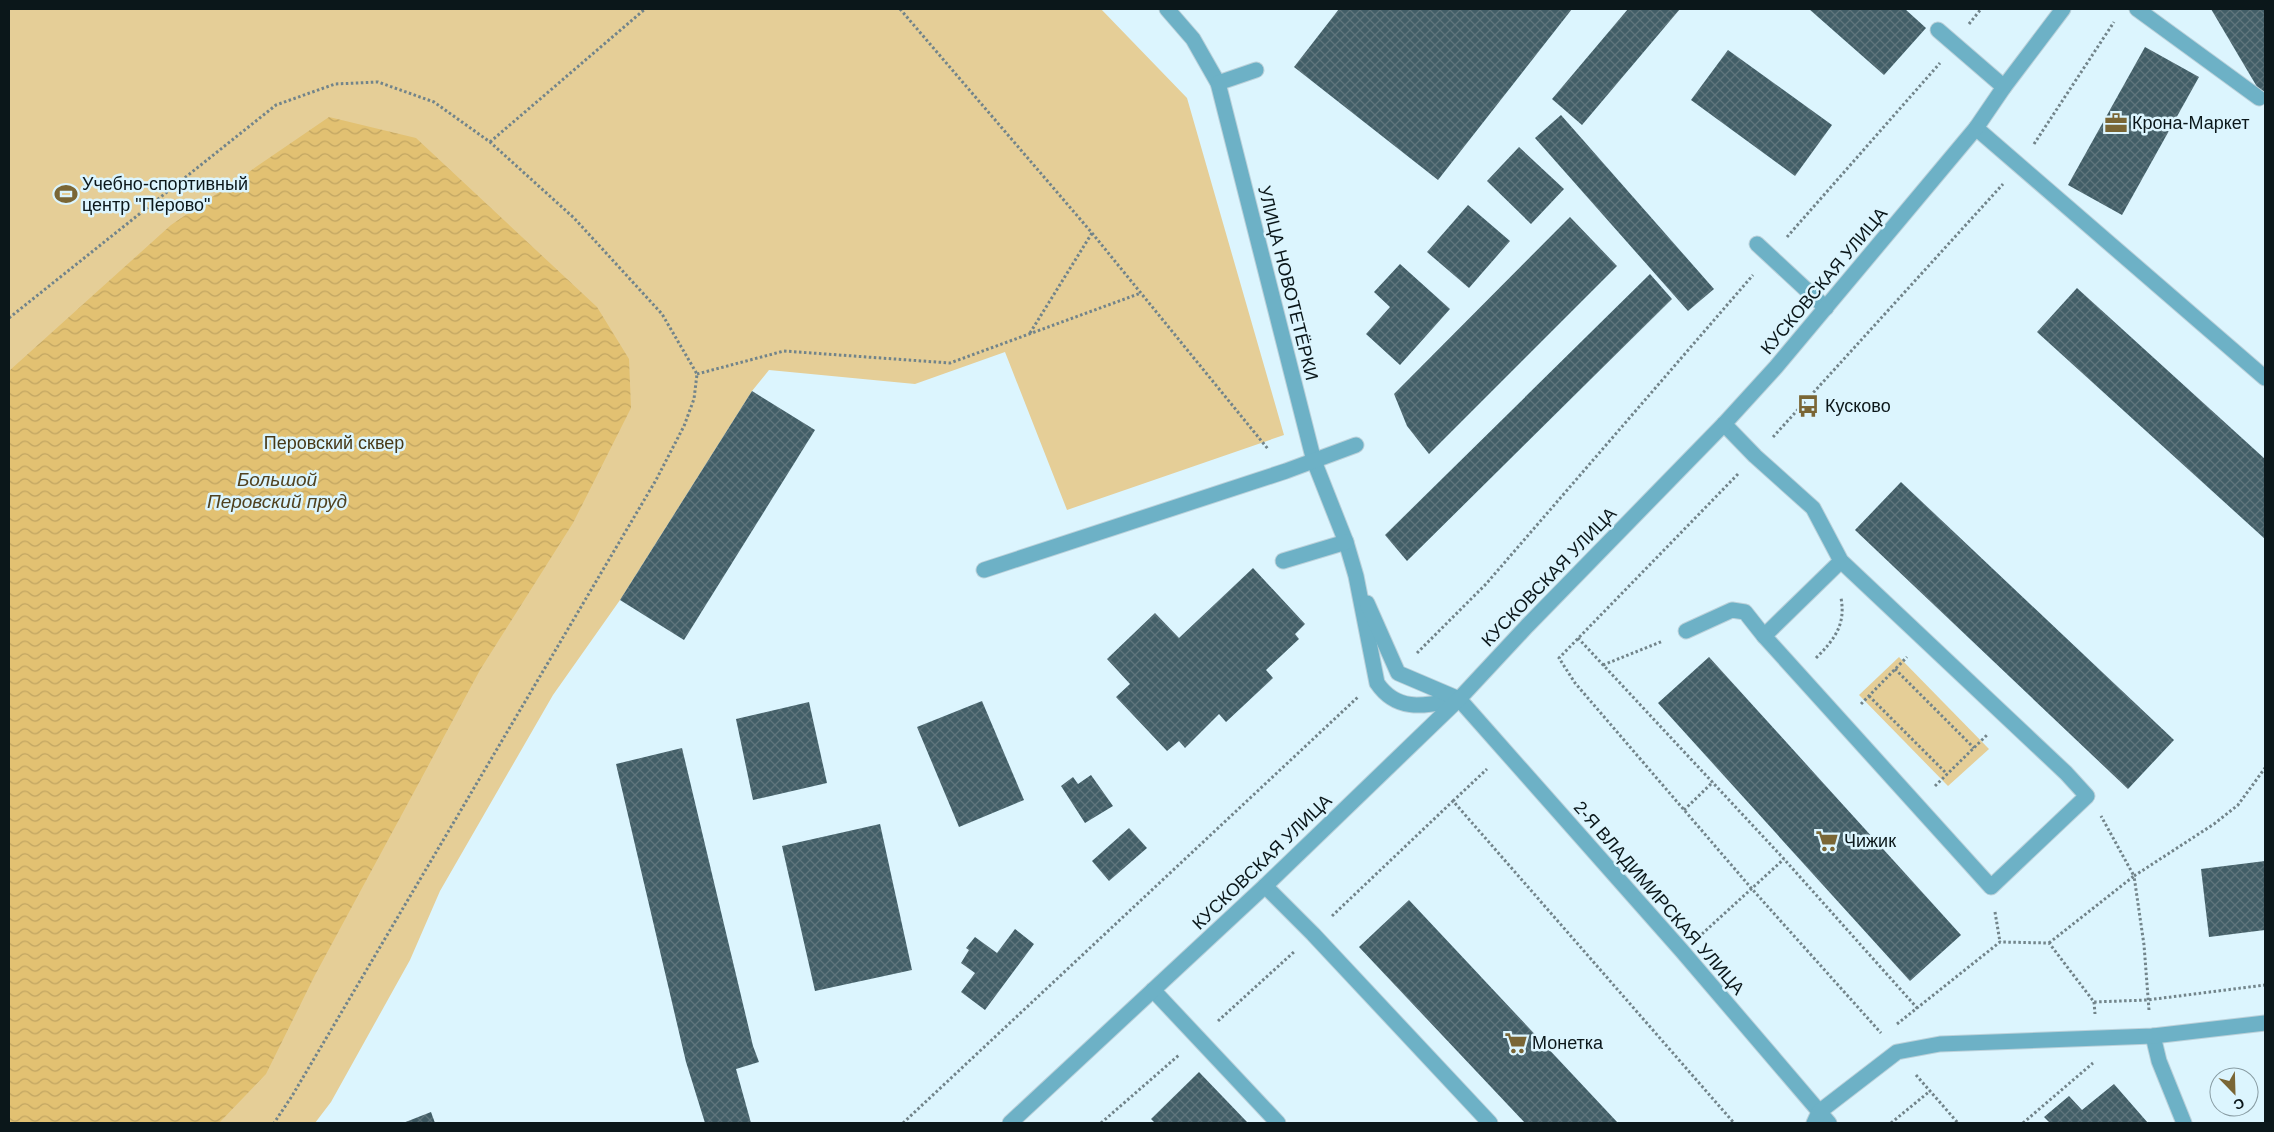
<svg xmlns="http://www.w3.org/2000/svg" width="2274" height="1132" font-family="Helvetica,sans-serif">
  <style>
    .park { fill: #e5ce97 }
    .water { fill: url(#water-waves) }
    .building { fill: url(#building-cross-hatch) }
    .lines { fill: none; stroke-linecap: round; stroke-linejoin: round }
    .minor-casing { stroke: #bbd1da; stroke-width: 17 }
    .path { stroke: #72848a; stroke-width: 3; stroke-dasharray: 2.5 2.5; stroke-linecap: butt }
    .minor { stroke: #6db1c6; stroke-width: 15 }
    .labels { text-anchor: middle; stroke-width: 5; stroke-linejoin: round; paint-order: stroke }
    .poi-label { font-size: 18px; fill: #0b171a; stroke: #dcf5fe; text-anchor: start }
    .street-label { font-size: 18px; fill: #0b171a; stroke: #dcf5fe }
    .park-label { font-size: 18px; fill: #473917; stroke: #dcf5fe }
    .water-label { font-size: 19px; font-style: italic; fill: #504220; stroke: #dcf5fe }
  </style>
  <defs>
    <pattern id="water-waves" width="16" height="10" patternUnits="userSpaceOnUse" patternTransform="scale(1.25)"><rect width="16" height="10" fill="#e2c172"/><path d="M0 5q4-4 8 0t8 0" fill="none" stroke="#c1a562"/></pattern>
    <pattern id="building-cross-hatch" width="8" height="8" patternUnits="userSpaceOnUse" patternTransform="scale(1.25)"><rect width="8" height="8" fill="#425e67"/><path d="M0 0l8 8M0 8l8-8" fill="none" stroke="#5f757c"/></pattern>
  </defs>
  <rect width="100%" height="100%" fill="#dcf5fe"/>
  <g class="park">
    <path d="M9 9H1101L1187 98 1284 435 1067 510 1005 352 915 384 769 370 752 391 620 600 553 695 440 891 410 960 331 1102 315 1123H9Z"/>
    <path d="M1899 657 1989 749 1948 786 1859 695Z"/>
  </g>
  <path class="water" d="M329 117 416 138 597 307 629 359 631 408 573 523 480 670 315 975 266 1074 219 1123H9V371L171 225Z"/>
  <g class="building">
    <path d="M1339 9H1572L1438 180 1294 67Z"/>
    <path d="M1628 9H1680L1582 125 1552 99Z"/>
    <path d="M1809 9H1905L1926 28 1884 75Z"/>
    <path d="M2211 9H2265V96L2263 97Z"/>
    <path d="M2145 47 2199 77 2122 215 2068 185Z"/>
    <path d="M1728 50 1832 125 1795 176 1691 100Z"/>
    <path d="M1561 115 1714 289 1688 311 1535 138Z"/>
    <path d="M1519 147 1564 189 1531 224 1487 181Z"/>
    <path d="M1468 205 1510 241 1469 288 1427 252Z"/>
    <path d="M1570 217 1617 266 1429 454 1407 426 1394 394Z"/>
    <path d="M1400 264 1450 309 1400 365 1366 334 1390 307 1374 292Z"/>
    <path d="M1650 274 1672 299 1407 561 1385 535Z"/>
    <path d="M2077 288 2265 459V539L2037 332Z"/>
    <path d="M752 391 815 430 684 640 620 600Z"/>
    <path d="M1901 482 2174 740 2128 789 1855 530Z"/>
    <path d="M1253 568 1305 624 1295 634 1299 639 1266 670 1273 678 1226 722 1219 714 1185 748 1179 741 1167 751 1116 697 1130 684 1107 659 1155 613 1179 638Z"/>
    <path d="M1709 657 1961 935 1910 981 1658 703Z"/>
    <path d="M982 701 1024 800 959 827 917 727Z"/>
    <path d="M809 702 827 783 753 800 736 719Z"/>
    <path d="M682 748 753 1046 759 1062 736 1069 751 1123H705L686 1062 616 764Z"/>
    <path d="M1091 775 1113 806 1085 823 1061 786 1073 777 1078 784Z"/>
    <path d="M880 824 912 970 815 991 782 846Z"/>
    <path d="M1129 828 1147 848 1109 881 1092 861Z"/>
    <path d="M2265 861V930L2209 937 2201 869Z"/>
    <path d="M1409 900 1618 1123H1525L1359 947Z"/>
    <path d="M1015 929 1034 944 985 1010 961 992 975 973 961 963 969 950 966 948 975 937 997 953Z"/>
    <path d="M1199 1072 1248 1123H1155L1151 1119Z"/>
    <path d="M2114 1084 2148 1123H2050L2044 1117 2069 1096 2082 1110Z"/>
    <path d="M431 1112 435 1123H403Z"/>
  </g>
  <g class="lines">
    <defs>
      <g id="minor">
        <path d="M1167 9 1193 39 1218 83 1314 461 1346 542 1356 576 1377 683C1398 714 1427 705 1459 699"/>
        <path d="M2137 9 2259 98"/>
        <path d="M1938 30 2004 87"/>
        <path d="M1218 83 1256 70"/>
        <path d="M1976 128 2265 378"/>
        <path d="M1757 244 1826 308"/>
        <path d="M1724 424 1755 456 1813 508 1841 561 2066 773 2087 796 1991 887 1764 636 1841 561"/>
        <path d="M1283 561 1346 542"/>
        <path d="M984 570 1286 471 1356 445"/>
        <path d="M1367 603 1398 673 1459 699 1682 951 1829 1123"/>
        <path d="M1686 631 1732 610 1745 612 1764 636"/>
        <path d="M1265 886 1313 934 1490 1123"/>
        <path d="M1153 990 1278 1123"/>
        <path d="M2153 1036 2159 1061 2184 1123"/>
        <path d="M1010 1123 1265 886 1459 699 1527 626 1724 424 1776 367 1976 128 2004 87 2063 9"/>
        <path d="M1814 1123 1819 1112 1897 1052 1940 1044 2153 1036 2265 1023"/>
      </g>
    </defs>
    <use href="#minor" class="minor-casing"/>
    <g class="path">
      <path d="M900 9 1092 233 1268 449"/>
      <path d="M1969 24 1981 9"/>
      <path d="M490 142 645 9"/>
      <path d="M2034 144 2114 22"/>
      <path d="M1787 237 1940 63"/>
      <path d="M9 318 276 105 335 84 378 82 434 102 490 142 574 218 662 314 697 374 694 399 684 426 656 480 292 1096 274 1123"/>
      <path d="M1030 333 1092 233"/>
      <path d="M697 374 784 351 950 363 1141 293"/>
      <path d="M1773 437 2003 184"/>
      <path d="M1738 474 1559 658 1575 683 1752 889 1881 1033"/>
      <path d="M1578 638 1784 859 1918 1009"/>
      <path d="M1417 653 1486 584 1753 275"/>
      <path d="M1816 658C1834 640 1846 625 1841 598"/>
      <path d="M1603 665 1663 641"/>
      <path d="M1895 669 1974 748"/>
      <path d="M1869 696 1947 774"/>
      <path d="M1861 704 1907 657"/>
      <path d="M1935 786 1987 735"/>
      <path d="M1453 801 1487 769"/>
      <path d="M1684 810 1713 782"/>
      <path d="M1995 912 2000 942"/>
      <path d="M1332 916 1453 801 1734 1123"/>
      <path d="M1702 934 1784 859"/>
      <path d="M2049 943 2134 876 2101 816"/>
      <path d="M2094 1002 2095 1014"/>
      <path d="M2149 1010 2144 945 2134 876 2214 824 2238 805 2265 768"/>
      <path d="M1218 1021 1295 951"/>
      <path d="M1897 1024 2000 942 2049 943 2094 1002 2147 1000 2265 985"/>
      <path d="M1916 1075 1958 1123"/>
      <path d="M903 1123 1358 697"/>
      <path d="M1101 1123 1179 1055"/>
      <path d="M1891 1123 1930 1091"/>
      <path d="M2023 1123 2093 1063"/>
    </g>
    <use href="#minor" class="minor"/>
  </g>
  <defs>
    <symbol id="office-bare" viewBox="-9 -9 18 18"><path d="M-6-3h4V-5.5h4V-3h4V5H-6ZM-1-4.5V-3h2v-1.5ZM-6 0V1H6V0Z" fill="#7a6635" stroke="#dcf5fe" stroke-width="2.5" paint-order="stroke"/></symbol>
    <symbol id="stadium-bare" viewBox="-9 -9 18 18"><path d="M0-5a6.5 5 0 1 0 0 10a6.5 5 0 1 0 0-10ZM-3.5-1.8h7v3.6h-7Z" fill="#7a6635" stroke="#dcf5fe" stroke-width="2.5" paint-order="stroke"/></symbol>
    <symbol id="bus-bare" viewBox="-9 -9 18 18"><path d="M-5-6H5V4H4V6H2V4H-2V6H-4V4H-5ZM-3.5-4V0h7V-4ZM-3.5 1.2v1.5H-2V1.2ZM2 1.2v1.5H3.5V1.2Z" fill="#7a6635" stroke="#dcf5fe" stroke-width="2.5" paint-order="stroke"/></symbol>
    <symbol id="supermarket-bare" viewBox="-9 -9 18 18"><path d="M-6-5.5h2.5l.6 2H6L4.5 2H-2.5L-4.4-4H-6ZM-1.5 3.2a1.3 1.3 0 1 0 .1 0ZM3 3.2a1.3 1.3 0 1 0 .1 0Z" fill="#7a6635" stroke="#dcf5fe" stroke-width="2.5" paint-order="stroke"/></symbol>
  </defs>
  <g fill-rule="evenodd">
    <use href="#office-bare" x="2100" y="107" width="32" height="32"/>
    <use href="#stadium-bare" x="50" y="178" width="32" height="32"/>
    <use href="#bus-bare" x="1792" y="390" width="32" height="32"/>
    <use href="#supermarket-bare" x="1811" y="825" width="32" height="32"/>
    <use href="#supermarket-bare" x="1500" y="1027" width="32" height="32"/>
  </g>
  <g class="labels">
    <g class="poi-label">
      <text x="2132" y="129">Крона-Маркет</text>
      <text x="82" y="190">Учебно-спортивный<tspan x="82" dy="21">центр "Перово"</tspan></text>
      <text x="1825" y="412">Кусково</text>
      <text x="1844" y="847">Чижик</text>
      <text x="1532" y="1049">Монетка</text>
    </g>
    <g class="street-label">
      <text transform="translate(1824 281) rotate(-50)" y="6">КУСКОВСКАЯ УЛИЦА</text>
      <text transform="translate(1288 283) rotate(76)" y="6">УЛИЦА НОВОТЕТЁРКИ</text>
      <text transform="translate(1549 577) rotate(-46)" y="6">КУСКОВСКАЯ УЛИЦА</text>
      <text transform="translate(1262 862) rotate(-44)" y="6">КУСКОВСКАЯ УЛИЦА</text>
      <text transform="translate(1659 898) rotate(49)" y="6">2-Я ВЛАДИМИРСКАЯ УЛИЦА</text>
    </g>
    <g class="park-label">
      <text x="334" y="449">Перовский сквер</text>
    </g>
    <g class="water-label">
      <text x="277" y="486">Большой<tspan x="277" dy="22">Перовский пруд</tspan></text>
    </g>
  </g>
  <rect width="2274" height="1132" fill="none" stroke="#0b171a" stroke-width="20"/>
  <g transform="translate(2234 1092) rotate(157)"><circle r="24" fill="#dcf5fe" stroke="#889ca3"/>
  <path d="M0-4L9 19L0 12L-9 19Z" fill="#7a6635"/>
  <text y="-8" font-size="14" font-weight="bold" text-anchor="middle" fill="#0b171a">С</text>
  </g>
</svg>
